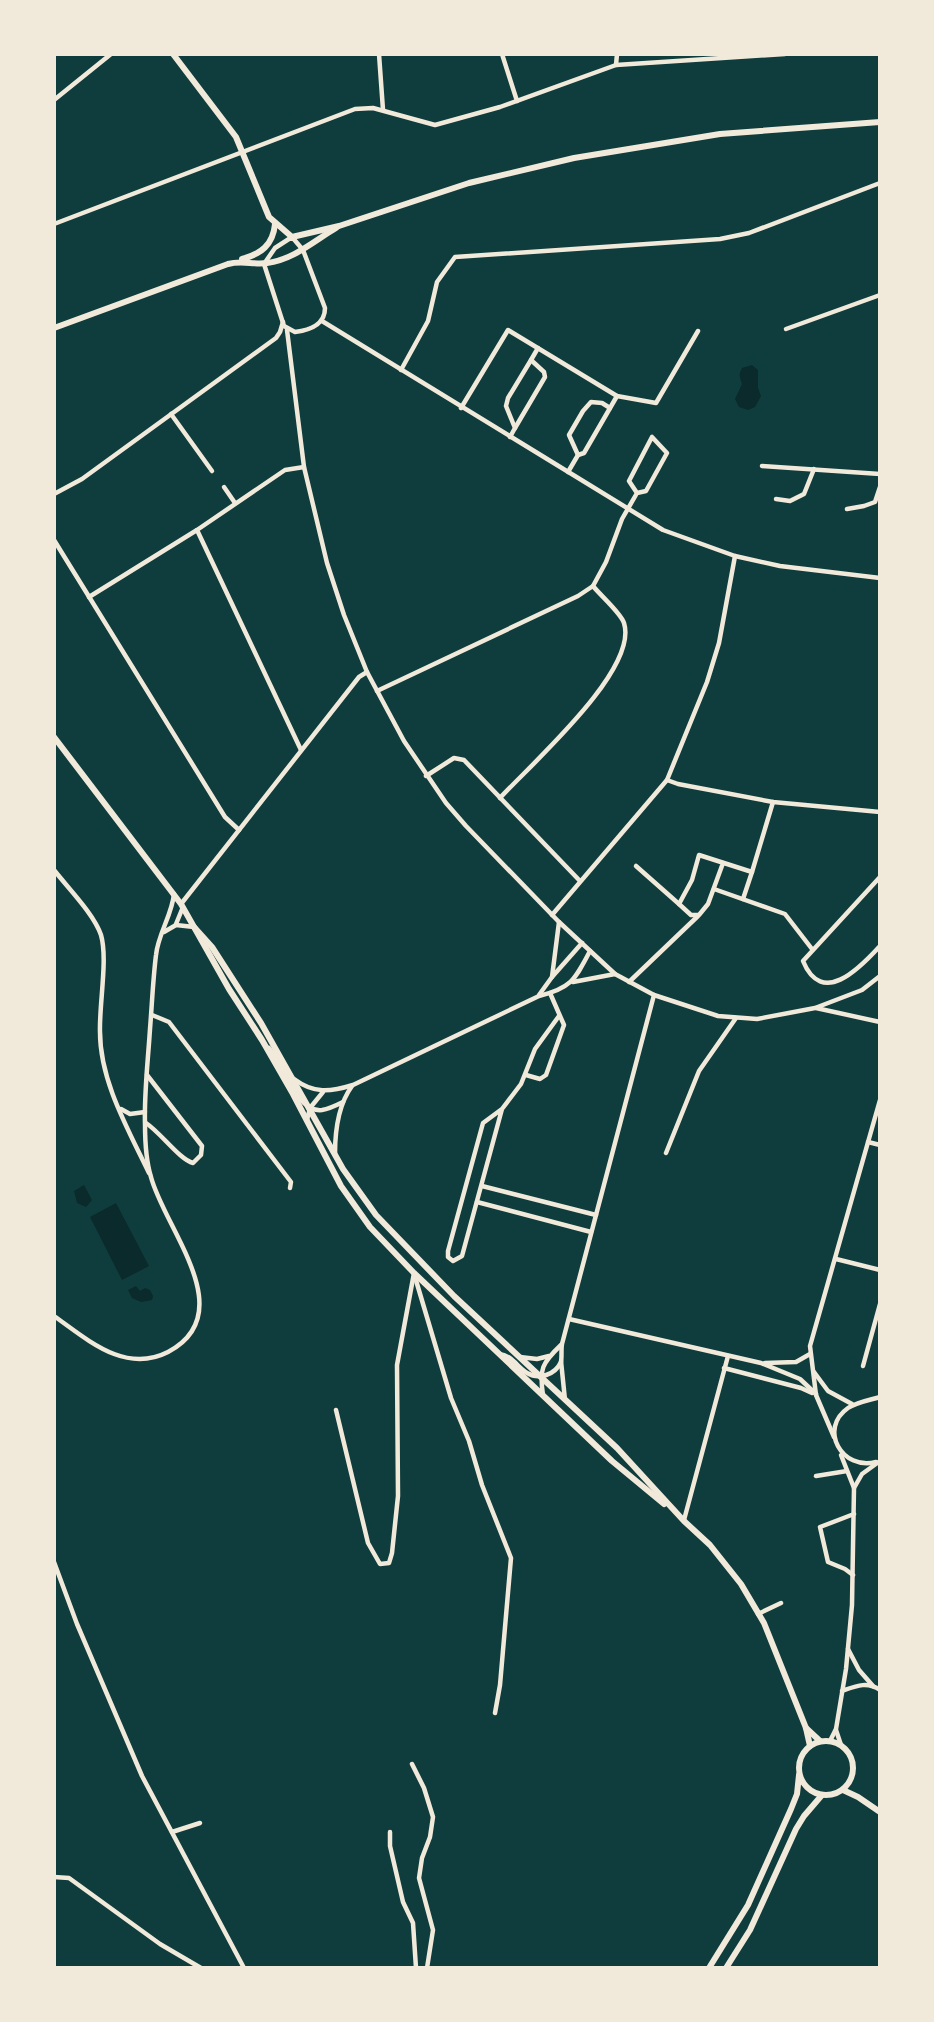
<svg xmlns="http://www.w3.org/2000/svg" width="934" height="2022" font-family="Barlow,sans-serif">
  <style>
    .water { fill: #0a2a2b }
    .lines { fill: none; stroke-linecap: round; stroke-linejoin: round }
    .minor { stroke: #f1e9da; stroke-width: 4.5 }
    .secondary { stroke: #f1e9da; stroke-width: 6 }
    .primary { stroke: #f1e9da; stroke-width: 6 }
  </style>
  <rect width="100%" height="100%" fill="#0f3d3e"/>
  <g class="water">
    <path d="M752 365 758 370V388L761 396 755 407 748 410 739 407 735 399 742 384C740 377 738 375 742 368Z"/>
    <path d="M84 1185 92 1200 86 1207 77 1203 74 1191Z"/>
    <path d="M116 1203 149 1266 122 1280 90 1217Z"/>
    <path d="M136 1286 140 1291 145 1288 150 1290 153 1296 152 1300 141 1302 132 1298 128 1290Z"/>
  </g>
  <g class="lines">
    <g class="minor">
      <path d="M379 54 383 110"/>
      <path d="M502 54 517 101"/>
      <path d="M616 65 617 54"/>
      <path d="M54 100 111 54"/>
      <path d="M54 224 355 109 373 108 435 125 500 107 616 65 785 54"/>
      <path d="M292 237 303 250 325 308C325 325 310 330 295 332L284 326 264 264 275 248Z"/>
      <path d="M322 321 663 530 735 556 780 566 880 578"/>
      <path d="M786 329 880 295"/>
      <path d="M287 330 304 467 327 563 344 615 367 672 404 741 446 803 466 826 559 922 615 974 654 995 718 1016 757 1019 815 1008 862 990 880 976"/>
      <path d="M401 370 428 321 437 282 455 257 720 239 749 233 880 183"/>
      <path d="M461 408 508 330 617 396 656 403 698 331"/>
      <path d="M171 414 212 471"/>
      <path d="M515 428 545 377 544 372 531 360 538 348"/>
      <path d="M510 437 515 428 506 406 508 398 531 360"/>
      <path d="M578 455 569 435 583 411 591 402 602 403 610 408"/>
      <path d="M762 466 880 474"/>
      <path d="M568 472 578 455 584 453 617 396"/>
      <path d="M224 487 235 503"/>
      <path d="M54 494 82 479 276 338 280 332 283 322"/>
      <path d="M776 499 790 501 804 494 814 469"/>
      <path d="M847 509 864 506 875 502 880 487"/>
      <path d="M197 530 301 750"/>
      <path d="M54 540 225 817 239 830"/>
      <path d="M89 597 197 530 285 470 304 467"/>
      <path d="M377 691 578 596 593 586 606 562 622 519 637 493 646 491 667 453 652 437 629 481 637 493"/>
      <path d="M426 776 454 758 464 760 580 881"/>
      <path d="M667 780 678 784 773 802 880 812"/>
      <path d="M500 798C530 765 639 670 624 623 621 613 600 595 593 586"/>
      <path d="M723 863 708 904 699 915H691L679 904 692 880 699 855 752 872 773 802"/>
      <path d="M636 866 679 904"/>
      <path d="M54 870C68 888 94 914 101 935 108 959 99 1005 100 1032 100 1081 128 1129 149 1173"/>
      <path d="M880 877 803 961C822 1007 859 969 880 946"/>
      <path d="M714 889 785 914 812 949"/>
      <path d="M743 899 752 872"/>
      <path d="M181 904 359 677 367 672"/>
      <path d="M552 915 667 780 707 682 719 643 735 556"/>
      <path d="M176 924 183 907"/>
      <path d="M164 932 176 925 194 927"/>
      <path d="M552 977 582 943"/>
      <path d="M573 982 615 974"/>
      <path d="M629 982 698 916"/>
      <path d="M539 995 552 977 559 922"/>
      <path d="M816 1008 880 1022"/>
      <path d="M152 1015 169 1022 291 1182 290 1188"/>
      <path d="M269 1048C284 1065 296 1113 322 1110 329 1109 337 1105 343 1102"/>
      <path d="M526 1075 540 1079 546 1075 564 1025 550 993"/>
      <path d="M294 1079C314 1094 330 1092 353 1085L539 996C572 988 575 979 590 951"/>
      <path d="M121 1109 130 1114 145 1112"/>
      <path d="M502 1109 462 1256 453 1261 448 1257V1251L483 1123 502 1109 521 1084 535 1049 559 1016"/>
      <path d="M307 1120 310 1108 323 1092"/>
      <path d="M146 1123C161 1133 180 1160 193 1163L201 1155 202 1146 147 1075"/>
      <path d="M868 1142 880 1145"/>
      <path d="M666 1153 699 1071 736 1018"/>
      <path d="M335 1154C335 1131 338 1105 352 1086"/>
      <path d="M482 1186 596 1215"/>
      <path d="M477 1202 591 1232"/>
      <path d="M836 1259 880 1270"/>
      <path d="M415 1277 451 1398 469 1441 482 1485 511 1558 500 1685 495 1713"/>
      <path d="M54 1316C88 1340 125 1374 168 1352 242 1313 164 1228 151 1177 146 1161 145 1141 145 1124 144 1093 148 1061 150 1029 152 1004 153 979 156 955 158 934 172 915 174 894"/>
      <path d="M569 1319 761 1363 800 1379 816 1394"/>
      <path d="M499 1354C512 1355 517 1367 527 1373 539 1380 555 1375 561 1362 562 1357 561 1349 562 1344L654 995"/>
      <path d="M520 1357 537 1359 549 1356"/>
      <path d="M561 1361 565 1400"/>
      <path d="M765 1363 796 1362 810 1354"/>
      <path d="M863 1366 880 1304"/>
      <path d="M724 1368 801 1388 812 1393"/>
      <path d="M814 1372 828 1391 852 1404"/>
      <path d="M543 1395C539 1369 542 1363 561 1345"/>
      <path d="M336 1410 368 1543 380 1564 389 1563 392 1553 398 1496 397 1365 414 1273"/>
      <path d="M834 1437 816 1395 810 1346 880 1100"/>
      <path d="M841 1455 854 1488"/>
      <path d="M876 1462C842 1471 818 1429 848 1408 857 1402 870 1400 880 1397"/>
      <path d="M816 1476 847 1471"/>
      <path d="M684 1520 728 1356"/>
      <path d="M54 1562 77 1624 142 1776 244 1968"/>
      <path d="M853 1575 845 1569 828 1562 820 1527 854 1514"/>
      <path d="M758 1614 781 1603"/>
      <path d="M848 1649 859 1670 873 1686"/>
      <path d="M842 1691C856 1686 867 1681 880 1690"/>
      <path d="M836 1730 841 1745"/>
      <path d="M830 1741 836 1729 846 1669 852 1605 854 1488 862 1474 880 1461"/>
      <path d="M412 1764 424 1788 433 1817 430 1837 422 1858 419 1878 433 1930 427 1968"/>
      <path d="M172 1832 200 1823"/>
      <path d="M390 1832V1846L403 1902 413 1923 416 1968"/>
      <path d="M54 1877 69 1878 160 1944 201 1968"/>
      <path d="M54 1967 55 1968"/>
    </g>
    <g class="secondary">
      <path d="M242 259C261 254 273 245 275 224"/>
      <path d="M54 328 228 264C242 260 253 265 267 263 293 260 314 241 336 228"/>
      <path d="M54 737 181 904 229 989 262 1040 293 1094 341 1186 370 1227 414 1273 612 1461 664 1504"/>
      <path d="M194 927 212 947 261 1023 343 1169 376 1215 454 1296 617 1448 684 1521 710 1545 741 1584 764 1623 806 1728 810 1746"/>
      <path d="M806 1728 820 1741"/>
    </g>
    <g class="primary">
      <path d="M173 54 236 137 269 217 292 237 339 226 469 183 574 158 720 134 880 122"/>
      <circle cx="826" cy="1768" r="27"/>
      <path d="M843 1790 858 1797 880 1812"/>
      <path d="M709 1968 748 1905 791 1809 797 1794 799 1775"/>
      <path d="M726 1968 750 1930 796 1829 804 1816 822 1795"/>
    </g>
  </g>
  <rect width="934" height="2022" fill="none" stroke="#f1e9da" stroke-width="112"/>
</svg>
